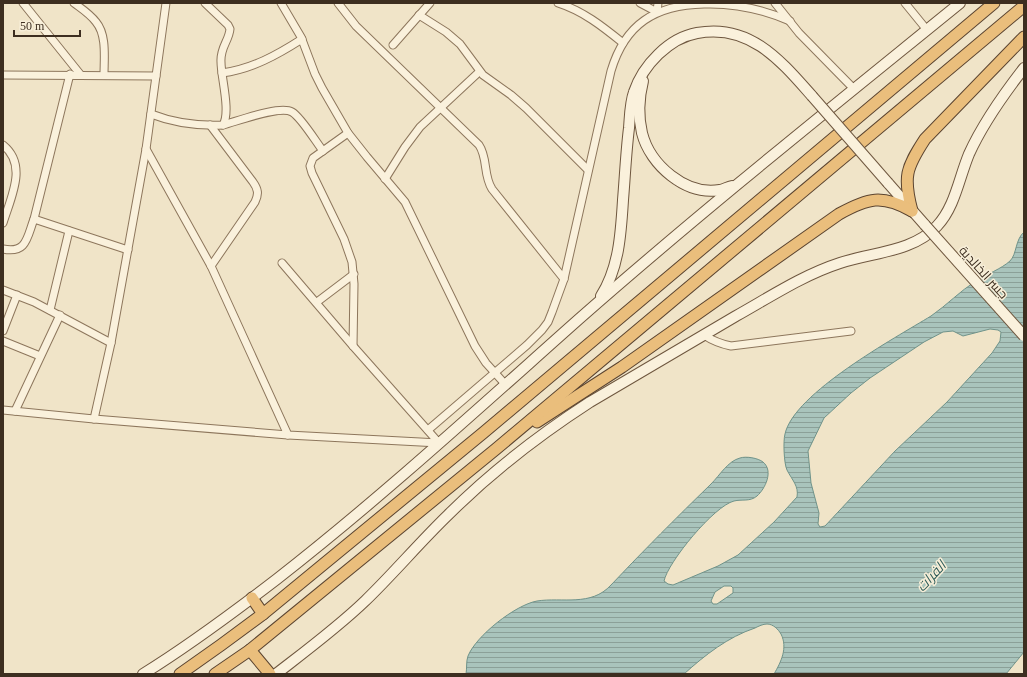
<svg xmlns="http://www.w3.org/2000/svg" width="1027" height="677" font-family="'Times New Roman',Cairo,serif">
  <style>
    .water { fill: url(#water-rules); stroke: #6f938a; fill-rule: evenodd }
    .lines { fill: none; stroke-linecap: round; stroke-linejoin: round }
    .minor-casing { stroke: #8d765c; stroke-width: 9 }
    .secondary-casing { stroke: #6f573f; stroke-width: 12 }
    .trunk-casing { stroke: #5b4430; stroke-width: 13 }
    .minor { stroke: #faf1dc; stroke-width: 7 }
    .secondary { stroke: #faf1dc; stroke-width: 10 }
    .trunk { stroke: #eabe7c; stroke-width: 11 }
    .secondary-bridge-casing { stroke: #6f573f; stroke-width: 12; stroke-linecap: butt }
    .secondary-bridge { stroke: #faf1dc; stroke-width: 10 }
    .labels { text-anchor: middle; stroke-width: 3; stroke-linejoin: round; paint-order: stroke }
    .street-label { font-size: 13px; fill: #3d2e20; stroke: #f7eed8 }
    .water-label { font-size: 14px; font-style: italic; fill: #2f5d5a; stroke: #f7eed8 }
  </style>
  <defs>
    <pattern id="water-rules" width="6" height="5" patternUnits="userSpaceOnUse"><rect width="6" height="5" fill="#a9c4bc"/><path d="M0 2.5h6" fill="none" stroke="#8ba098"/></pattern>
  </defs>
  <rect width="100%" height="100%" fill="#f0e4c8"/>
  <path class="water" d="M1024 232V652L1006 674H774C781 662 788 648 781 634 778 629 773 624 767 624 763 624 759 626 755 628 728 637 705 655 684 674H466C467 669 466 661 468 656 476 636 515 605 537 601 562 597 591 607 611 585 644 550 677 517 711 484 720 475 728 461 740 458 746 456 758 458 763 462 774 471 765 489 757 496 750 502 742 499 734 501 714 506 668 562 664 581L668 584 673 585 718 566 738 555 774 522 797 497C799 486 792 480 787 470 784 464 783 441 785 434 794 393 895 338 931 316 947 305 960 291 976 281 987 274 1001 269 1010 261 1017 254 1015 240 1024 232ZM990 329 998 330 1001 332 1000 341 992 353 947 402 895 451 825 526 820 527 818 524 819 513 811 483 808 451 824 418 851 393 870 378 924 342 943 332 953 331 963 336ZM724 586H731L733 588V593L717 604H713L711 601 715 592Z"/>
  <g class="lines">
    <defs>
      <g id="minor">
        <path d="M23 3 80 74"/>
        <path d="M74 3C82 9 90 14 96 22 107 35 104 58 104 75"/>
        <path d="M205 3 228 25 230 29C229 41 220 47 221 62 221 78 231 111 223 125"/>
        <path d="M281 3 301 37 315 74 322 88 348 133 367 157 405 202 475 346 486 363 505 384"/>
        <path d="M338 3 356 26 479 145C488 158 483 175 492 189L564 279"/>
        <path d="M558 3C583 11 602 26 623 43"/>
        <path d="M640 3 657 12 658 3"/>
        <path d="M775 3 799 33 854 89"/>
        <path d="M905 3 927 30"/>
        <path d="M419 15 446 32 460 44 483 75 511 95 526 108 588 170"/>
        <path d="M393 45 430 3"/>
        <path d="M222 73C252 69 277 55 302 39"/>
        <path d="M3 75 156 76"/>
        <path d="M151 114C174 123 199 126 223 125 238 121 280 105 292 112 301 117 316 142 323 151"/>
        <path d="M210 125 253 182C258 189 259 194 255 202L211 266"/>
        <path d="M348 133 313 158 310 166 312 173 344 239 352 262 354 284 353 346"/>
        <path d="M3 145C28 165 11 197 3 223"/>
        <path d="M146 149 211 266 288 435"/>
        <path d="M385 179 405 147 420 127 479 72"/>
        <path d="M34 219 128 250"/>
        <path d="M3 249C27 254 27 237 34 219L70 74"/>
        <path d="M282 263 353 346 439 443"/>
        <path d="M3 290 34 302 111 343"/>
        <path d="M317 302 354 274"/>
        <path d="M50 310 69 231"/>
        <path d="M3 331 17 295"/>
        <path d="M704 335C713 341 721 344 731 346L851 331"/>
        <path d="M3 341 40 356"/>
        <path d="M3 410 94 419 288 435 439 443"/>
        <path d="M15 411 60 315"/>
        <path d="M94 419 111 343 146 149 166 3"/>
        <path d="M428 430 527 345 542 330 548 322 552 312 564 279 611 71C625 24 655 5 704 4 734 3 762 9 790 21"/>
      </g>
      <g id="secondary">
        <path d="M643 81C639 97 638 116 642 133 650 165 686 196 720 190 724 189 728 187 732 186"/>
        <path d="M888 183 925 225"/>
        <path d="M601 296C619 268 621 233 623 200 625 176 626 152 629 128 630 116 630 103 634 92 643 65 669 38 697 33 750 23 781 61 812 96"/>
        <path d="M143 674C190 645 234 612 277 579 382 497 480 407 579 319 703 210 832 107 960 3"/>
        <path d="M276 674C307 650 338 627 365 601 394 573 419 543 448 515 491 472 539 435 590 402 639 373 687 345 736 316 770 297 803 275 840 263 873 252 913 252 937 226 955 207 959 178 969 154 983 123 1003 95 1024 68"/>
      </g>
      <g id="trunk">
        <path d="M912 211C903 177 906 168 925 139L1024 37"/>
        <path d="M537 422 622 367 839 214C868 198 882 194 912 211"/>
        <path d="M252 598 263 614"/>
        <path d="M250 650 270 674"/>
        <path d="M180 674 221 645 263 614 483 433 994 3"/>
        <path d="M215 674 250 650 496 449 1024 6"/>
      </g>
    </defs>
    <use href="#minor" class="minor-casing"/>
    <use href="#secondary" class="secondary-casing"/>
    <use href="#trunk" class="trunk-casing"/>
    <use href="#minor" class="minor"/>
    <use href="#secondary" class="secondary"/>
    <use href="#trunk" class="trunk"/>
    <defs>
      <g id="secondary-bridge">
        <path d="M812 96 888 183"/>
        <path d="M925 225 1024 336"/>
      </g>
    </defs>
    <use href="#secondary-bridge" class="secondary-bridge-casing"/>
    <use href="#secondary-bridge" class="secondary-bridge"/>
  </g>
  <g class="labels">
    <g class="street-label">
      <text transform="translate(984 272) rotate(48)" y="5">جسر الخالدية</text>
    </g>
    <g class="water-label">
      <text transform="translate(931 576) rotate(-47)" y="5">الفرات</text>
    </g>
  </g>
  <rect width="1027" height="677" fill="none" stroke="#3d2e20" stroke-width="8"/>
  <path d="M14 30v6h66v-6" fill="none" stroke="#3d2e20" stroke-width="2"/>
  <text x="20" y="30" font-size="12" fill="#3d2e20" stroke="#f7eed8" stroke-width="3" paint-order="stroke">50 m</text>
</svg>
